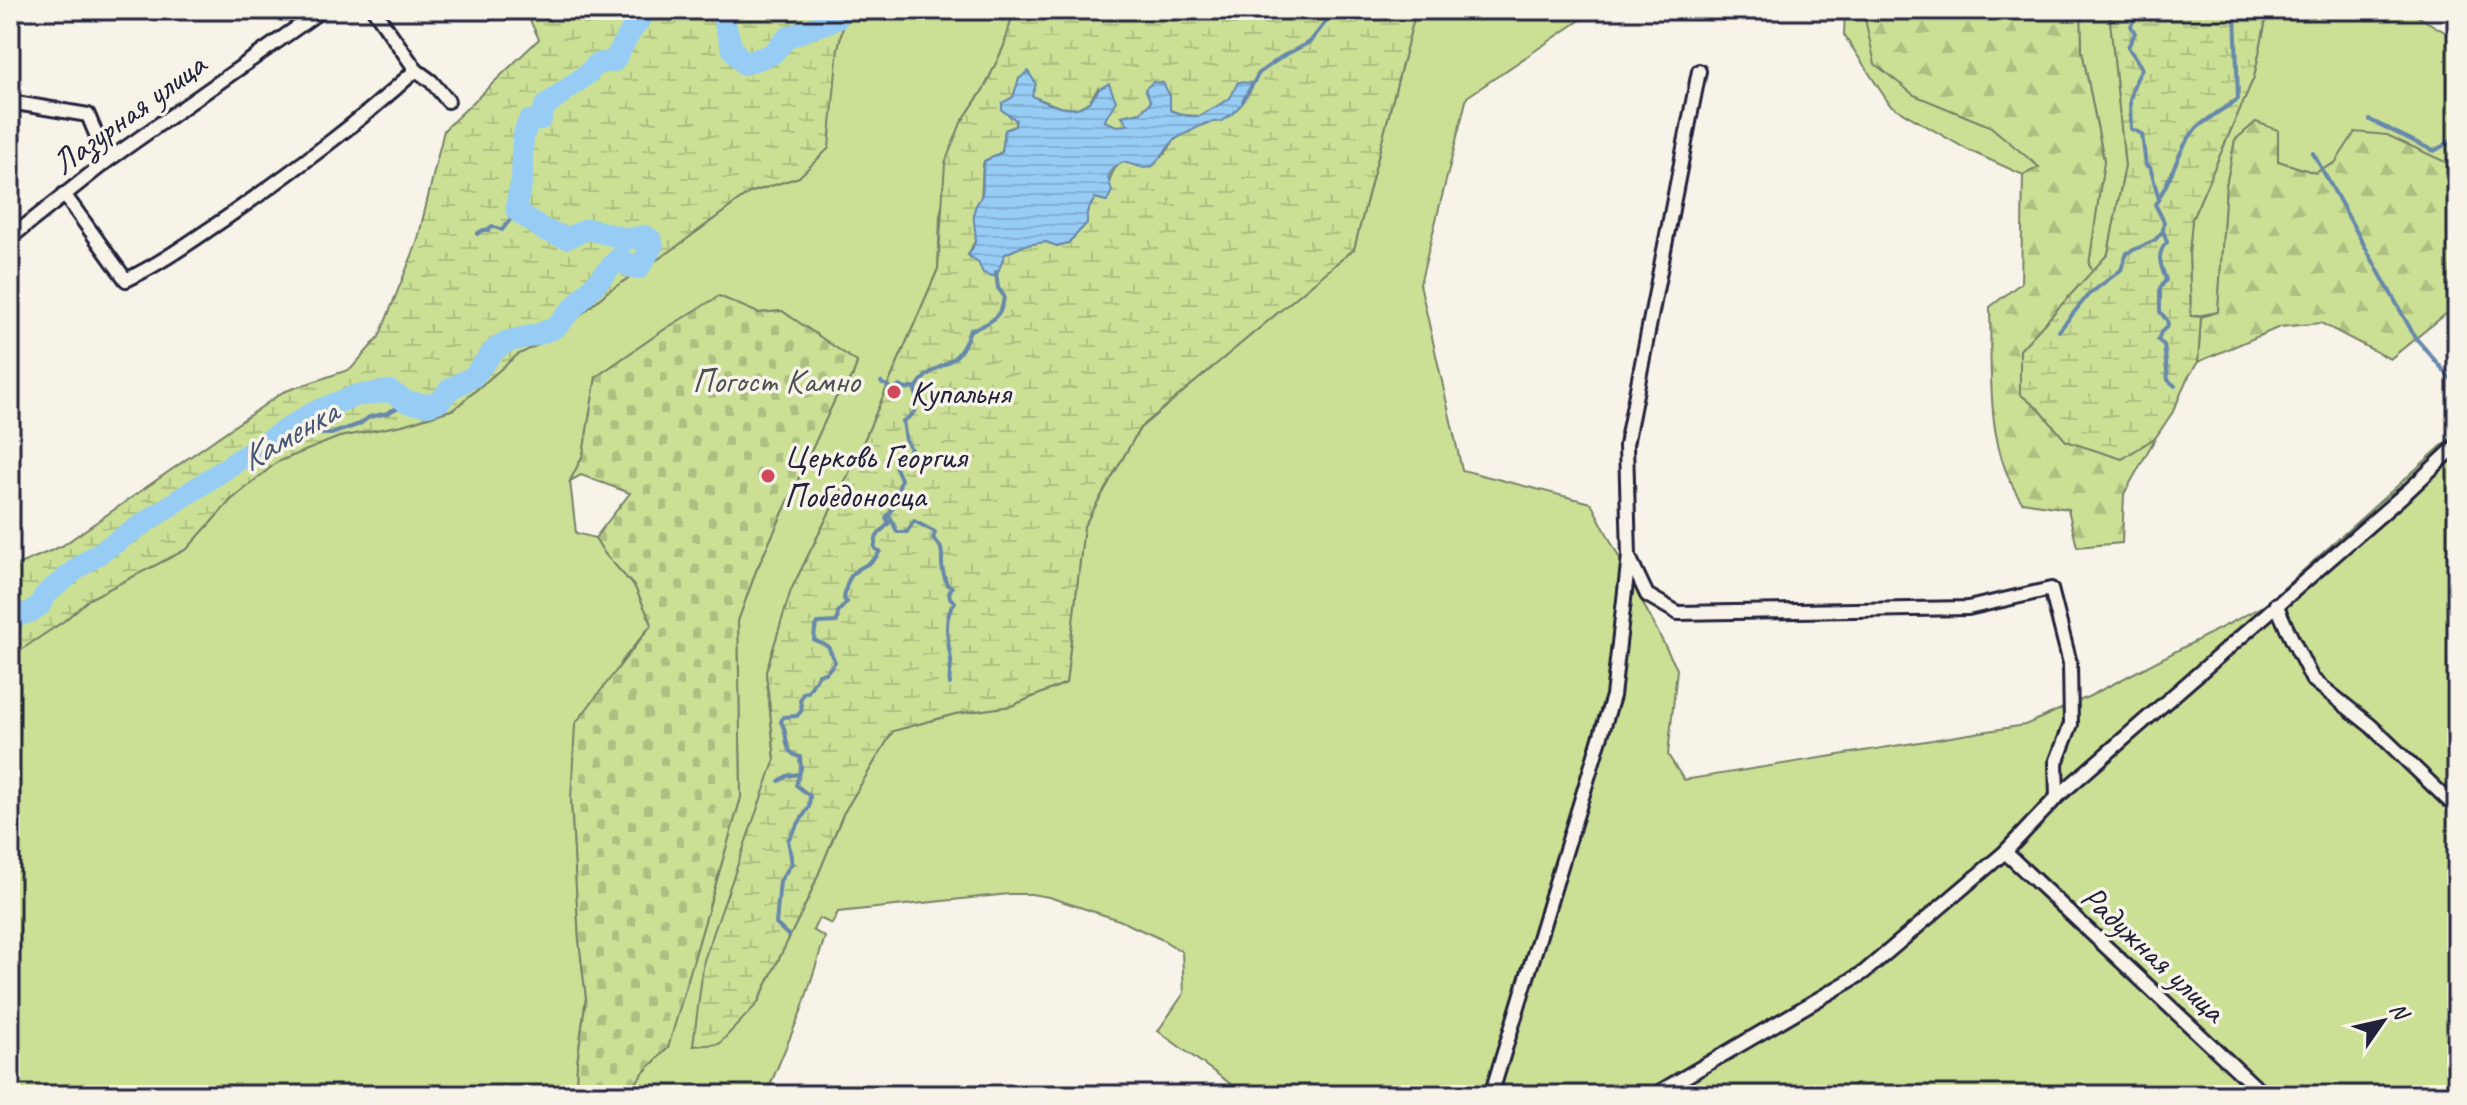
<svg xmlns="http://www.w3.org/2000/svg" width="2467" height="1105" font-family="Caveat,sans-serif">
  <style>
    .green { fill: #cbe095; stroke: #768168; stroke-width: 2 }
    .forest { fill: url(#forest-firs); stroke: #768168; stroke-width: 2 }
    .wetland { fill: url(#wetland-marsh); stroke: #768168; stroke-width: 2; fill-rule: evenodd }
    .cemetery { fill: url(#cemetery-stones); stroke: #768168; stroke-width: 2 }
    .water { fill: url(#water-rules); stroke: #6888ab; stroke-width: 2 }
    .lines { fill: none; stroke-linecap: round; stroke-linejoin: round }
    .stream { stroke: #6888ab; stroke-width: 4 }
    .river { stroke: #97ccf5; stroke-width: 22 }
    .minor-casing { stroke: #22223b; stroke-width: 18 }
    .minor { stroke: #f7f3e8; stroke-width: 12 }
    .poi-dot { fill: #d1495b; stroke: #f7f3e8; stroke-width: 3 }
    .labels { text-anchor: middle; stroke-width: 7; stroke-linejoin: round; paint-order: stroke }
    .street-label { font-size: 34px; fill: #22223b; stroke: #f7f3e8 }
    .park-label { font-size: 34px; fill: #4c5252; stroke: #f7f3e8 }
    .poi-label { font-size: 34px; fill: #22223b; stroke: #f7f3e8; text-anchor: start }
    .water-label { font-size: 36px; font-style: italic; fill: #455573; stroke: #f7f3e8 }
  </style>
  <defs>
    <pattern id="forest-firs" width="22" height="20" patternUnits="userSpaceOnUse" patternTransform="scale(2)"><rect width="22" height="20" fill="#cbe095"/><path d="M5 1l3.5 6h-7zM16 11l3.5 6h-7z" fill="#aec081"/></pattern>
    <pattern id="wetland-marsh" width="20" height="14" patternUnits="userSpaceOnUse" patternTransform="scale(2)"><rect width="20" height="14" fill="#cbe095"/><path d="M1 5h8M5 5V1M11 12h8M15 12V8" fill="none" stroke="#aec081"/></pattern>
    <pattern id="cemetery-stones" width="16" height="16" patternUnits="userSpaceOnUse" patternTransform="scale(2)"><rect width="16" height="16" fill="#cbe095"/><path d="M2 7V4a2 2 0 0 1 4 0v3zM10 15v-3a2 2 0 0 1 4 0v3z" fill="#aec081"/></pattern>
    <pattern id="water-rules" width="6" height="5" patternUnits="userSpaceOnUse" patternTransform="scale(2)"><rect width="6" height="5" fill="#97ccf5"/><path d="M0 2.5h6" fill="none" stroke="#82afd3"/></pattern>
  </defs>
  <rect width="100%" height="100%" fill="#f7f3e8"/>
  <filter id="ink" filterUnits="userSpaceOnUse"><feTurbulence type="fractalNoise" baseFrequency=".0125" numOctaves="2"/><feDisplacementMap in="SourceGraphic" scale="16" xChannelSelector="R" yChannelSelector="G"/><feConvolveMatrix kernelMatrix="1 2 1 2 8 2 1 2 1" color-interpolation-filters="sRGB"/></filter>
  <g filter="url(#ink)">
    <g class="green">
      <path d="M847 10H1014L1004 46 985 87 961 123 940 216 938 269 857 457 791 590 766 672 775 759 757 1004 809 897 843 814 893 731 955 714 1011 706 1066 683 1084 526 1140 428 1354 249 1416 10H1595L1467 97 1420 284 1462 470 1591 503 1677 669 1668 755 1684 780 2025 725 2088 697 2265 605 2457 432V1095H1246L1158 1031 1184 993 1182 952 1163 940 1119 920 1049 897 1031 894H1009L838 912 832 924 819 918 813 930 825 937 802 1009 766 1095H627L643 1073 668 1047 741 797 738 621 756 571 835 399 853 375 857 363 782 311 758 313 719 297 665 329 596 377 583 455 570 481 576 533 595 538 605 554 635 587 652 624 621 662 571 799 579 940 586 998 577 1063 576 1095H10V657L64 621 89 599 187 549 231 500 277 462 339 437 402 425 454 409 517 355 558 335 607 292 672 250 749 193 799 177 838 48Z"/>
      <path d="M1845 10H1863L1876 64 1914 95 1990 126 2040 167 2023 175 1968 150 1890 105 1844 35Z"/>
      <path d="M2081 10H2109L2125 166 2108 254 2093 271 2089 265 2104 160 2082 51Z"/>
      <path d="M2268 10H2407L2450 35 2457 34V173L2452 165 2424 154 2335 163 2315 173 2278 161 2256 122 2235 140 2226 186 2218 312 2191 317 2189 254 2192 219 2254 77Z"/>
    </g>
    <g class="forest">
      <path d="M1863 10H2081L2082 51 2104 161 2089 265 2093 271 2020 350V394L2040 410 2066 441 2122 459 2156 437 2124 494 2122 543 2077 547 2068 509 2022 502C1984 446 1992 372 1990 307L2021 283 2023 175 2039 167 1990 126 1914 95 1875 64Z"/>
      <path d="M2256 122 2278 130V161L2315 173 2335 163 2355 132 2387 135 2452 165 2457 173V305L2390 359 2321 323 2280 327 2198 362 2201 317 2218 312 2226 186 2235 140Z"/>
    </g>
    <g class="wetland">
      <path d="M525 10H847L838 48 829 148 799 177 749 193 672 250 607 292 558 335 517 355 454 409 402 425 339 437 277 462 231 500 187 549 89 599 64 621 10 657V568L62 546 283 392 351 369 379 337 417 243 444 130 539 39Z"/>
      <path d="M1014 10H1416L1354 249 1140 428 1084 526 1066 683 1011 706 955 714 893 731 843 814 809 897 757 1004 719 1044 693 1046 704 960 775 759 766 672 791 590 857 457 938 269 945 163 961 123 985 87 1004 46ZM1019 79 1032 96 1059 107 1076 109 1090 101 1098 88 1109 112 1104 122 1117 126 1128 125 1122 116 1141 112 1152 102 1180 115 1200 116 1248 90C1230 130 1203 116 1176 139 1172 142 1168 149 1165 154 1126 161 1109 154 1107 201L1095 198 1087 212V223L1068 243 1057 246 1046 242 1025 245 1005 254 996 277 968 255 977 237C972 218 978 214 981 196 983 184 981 173 984 161L1002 152 1005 130 1015 126 1016 120 1002 110 1013 98Z"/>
      <path d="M2109 10H2268L2254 77 2192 219 2189 254 2191 316 2201 317 2198 362 2186 381 2174 410 2156 437 2122 459 2066 441 2040 410 2020 394V350L2108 254 2125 166Z"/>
    </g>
    <path class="cemetery" d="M719 296 758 313 782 311 857 362 853 375 835 399 756 571 738 621 741 797 668 1048 643 1073 627 1095H576L577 1063 586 998 579 940 571 799 575 724 652 624 635 587 605 554 595 538 630 493 581 475 570 481 583 455 596 377 665 329Z"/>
    <path class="water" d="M1028 71 1036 84 1032 96C1049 104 1073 117 1090 101 1099 92 1095 89 1109 84L1116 101 1104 121 1117 126 1128 125 1122 116 1141 112 1151 102 1145 89 1153 82 1163 83 1170 96V110L1187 116H1200L1230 98 1238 82 1252 83 1242 104 1232 114 1222 121 1206 123 1175 139 1153 166 1144 168 1123 162 1112 169 1108 178 1112 191 1107 201 1095 198 1087 212V223L1068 243 1057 246 1046 242 1025 245 1005 254 996 277 983 273 978 262 968 255C982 237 972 231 974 212 975 204 980 201 982 194 984 184 981 173 985 161L1002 152 1005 130 1015 126 1016 120 1002 110V103L1013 97 1019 79Z"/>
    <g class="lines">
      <g class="stream">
        <path d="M2138 10 2131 26 2135 33 2128 47 2142 68 2134 85 2130 100 2131 129 2142 134 2146 166 2150 167 2159 199 2155 204 2164 222 2163 231 2167 242C2155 255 2161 265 2166 280L2160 288V312L2167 320 2168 326 2161 332 2158 340 2164 345 2168 380 2175 386"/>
        <path d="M1243 101 1259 73 1283 56 1310 42 1335 10"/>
        <path d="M2370 120 2434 151 2453 140 2457 141"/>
        <path d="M2313 153 2415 337 2457 386"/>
        <path d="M2160 196C2173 175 2179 147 2196 129 2206 119 2225 108 2238 99L2235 10"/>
        <path d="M477 234 483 230H488L492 226 502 230 517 211"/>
        <path d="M2059 331 2088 295 2121 270 2127 253 2155 240 2163 231"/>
        <path d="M881 382 883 384"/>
        <path d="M886 385 893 390 900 386 906 389 917 387"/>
        <path d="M314 412 319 434H331L360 424 369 417 388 413 407 402"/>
        <path d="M297 442 309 436 310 433 319 432"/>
        <path d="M889 514 897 532H907L914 521 935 532 933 539C943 546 942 552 942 564 942 571 945 578 947 585L952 587 949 593 950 598 955 602C942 618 948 641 951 660 952 669 948 675 950 684"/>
        <path d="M779 781 787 776 798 774"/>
        <path d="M789 936 776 924 780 881 792 863 788 840 809 807 810 796 796 785 801 768 800 757C781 752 790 735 781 722L783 717 797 716 802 710 800 701 803 693 808 692 819 674 826 673 835 662 828 646 814 640 815 629 818 623 837 622 838 612 847 602 844 599C848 560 869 573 880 551L875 549C873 536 881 532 889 523L886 518 894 506 901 479 895 466 906 457 911 449 906 441 903 421C916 414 921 405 915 391 924 371 939 370 954 358 962 352 967 339 970 330 988 325 1003 317 1004 296L998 288 996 272"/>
      </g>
      <g class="river">
        <path d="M721 10 732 48 744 64 772 54 788 37 837 19 839 10"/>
        <path d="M10 618 30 612 40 605 45 595 80 566 261 445 314 412 354 396 390 391 407 402 428 405 440 401 450 389 474 376 494 350 506 342 539 334 556 327 620 257 630 267 639 268 653 245 651 240 645 236 627 239 588 229 567 238 544 230 517 211C515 197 521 192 522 179 523 159 519 140 529 121L541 119 545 106 586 75 597 64 614 61 631 31 647 10"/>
      </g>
      <defs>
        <g id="minor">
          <path d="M374 10 416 70 431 81 448 101"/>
          <path d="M10 102 88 115 107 161"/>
          <path d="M64 194 126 280C162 263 193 240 226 218 292 172 356 125 416 70"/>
          <path d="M10 238 107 161 322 10"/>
          <path d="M1630 559 1647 595 1678 613 1968 608 2051 589 2070 663 2071 724 2056 763 2057 797"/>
          <path d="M2276 604 2287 629 2312 679 2371 726 2448 800 2457 806"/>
          <path d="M2005 852 2264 1095"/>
          <path d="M1491 1095 1613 696 1629 556 1626 445 1699 71"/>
          <path d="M1654 1095 1863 973 2005 852 2057 797 2408 491 2457 445"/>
        </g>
      </defs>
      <use href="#minor" class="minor-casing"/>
      <use href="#minor" class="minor"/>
    </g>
  </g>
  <g class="poi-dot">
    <circle cx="894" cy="392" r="8"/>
    <circle cx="768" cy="476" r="8"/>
  </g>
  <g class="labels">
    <g class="street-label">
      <text transform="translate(128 113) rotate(-36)" y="12">Лазурная улица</text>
      <text transform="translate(2154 953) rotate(43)" y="12">Радужная улица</text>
    </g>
    <g class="park-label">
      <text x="776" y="392">Погост Камно</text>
    </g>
    <g class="poi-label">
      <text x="910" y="404">Купальня</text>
      <text x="784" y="468">Церковь Георгия<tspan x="784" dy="39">Победоносца</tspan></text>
    </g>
    <g class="water-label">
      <text transform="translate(288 434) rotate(-30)" y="13">Каменка</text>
    </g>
  </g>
  <rect width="2467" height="1105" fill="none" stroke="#f7f3e8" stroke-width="40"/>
  <rect x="20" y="20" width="2427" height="1065" fill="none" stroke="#22223b" stroke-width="3" filter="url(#ink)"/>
  <g transform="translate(2383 1021) rotate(56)" stroke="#f7f3e8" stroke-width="6" paint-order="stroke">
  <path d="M0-6L14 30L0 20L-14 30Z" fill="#22223b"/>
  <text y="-12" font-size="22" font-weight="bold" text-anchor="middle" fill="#22223b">N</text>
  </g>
</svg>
